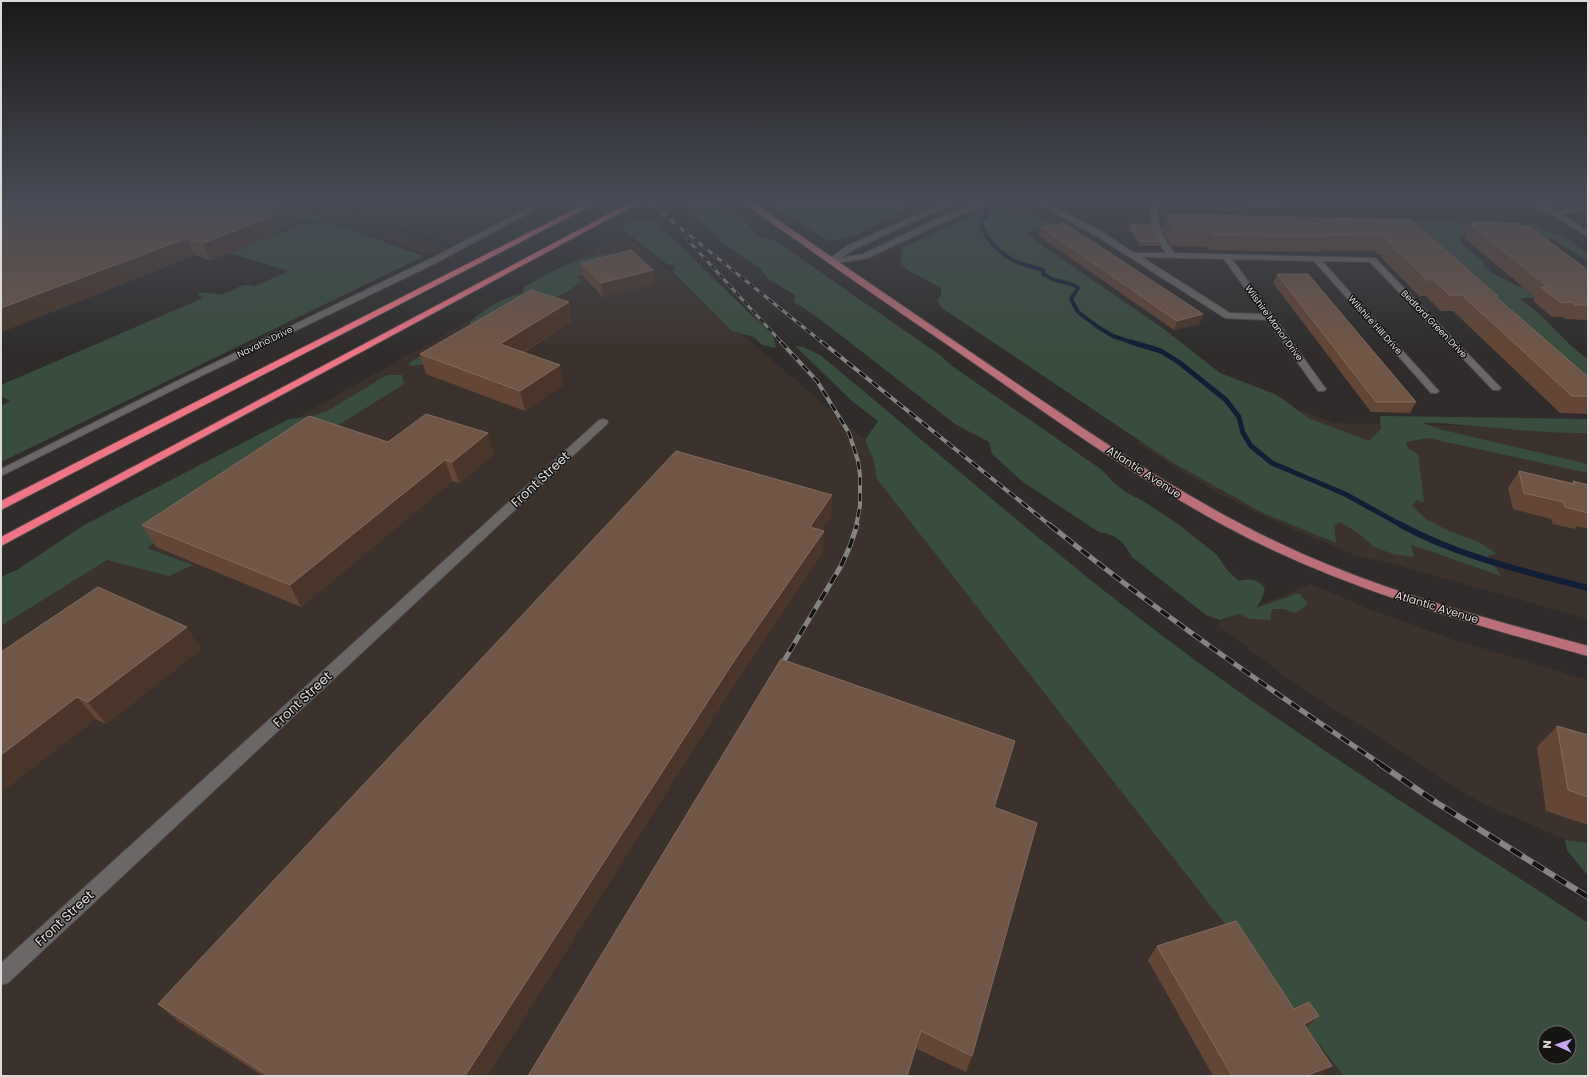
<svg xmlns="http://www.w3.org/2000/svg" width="1589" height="1077" font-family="Poppins,sans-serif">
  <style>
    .built { fill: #3b322d; fill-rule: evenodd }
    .green { fill: #394d3e; fill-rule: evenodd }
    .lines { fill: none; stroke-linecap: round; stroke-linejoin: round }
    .stream-far2 { stroke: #111e37; stroke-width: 4 }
    .stream-far1 { stroke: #111e37; stroke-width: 5 }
    .stream { stroke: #111e37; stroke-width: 6 }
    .minor-casing { stroke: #4a4847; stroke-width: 2 }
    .major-casing { stroke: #4a4847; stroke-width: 2 }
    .highway-casing { stroke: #4a4847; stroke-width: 2 }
    .minor { fill: #6b6766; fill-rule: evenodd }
    .major { fill: #bb6f78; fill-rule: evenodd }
    .highway { fill: #f07584; fill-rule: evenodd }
    .rail-far3-casing { stroke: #868483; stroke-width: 3 }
    .rail-far2-casing { stroke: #868483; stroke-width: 4 }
    .rail-far1-casing { stroke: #868483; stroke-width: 5 }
    .rail-casing { stroke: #868483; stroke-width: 6 }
    .rail-far3 { stroke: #161514; stroke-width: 2; stroke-dasharray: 6; stroke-linecap: butt }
    .rail-far2 { stroke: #161514; stroke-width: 2.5; stroke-dasharray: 8; stroke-linecap: butt }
    .rail-far1 { stroke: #161514; stroke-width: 3.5; stroke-dasharray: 10; stroke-linecap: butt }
    .rail { stroke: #161514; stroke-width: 4.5; stroke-dasharray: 13; stroke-linecap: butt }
    .wall { fill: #634635 }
    .shaded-wall { fill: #49352a }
    .building { fill: #705647; stroke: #816b5e }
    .labels { text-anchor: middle; stroke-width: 3; stroke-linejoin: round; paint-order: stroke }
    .far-street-label { font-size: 9px; fill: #dcdbda; stroke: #161514 }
    .street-label { font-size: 11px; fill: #dcdbda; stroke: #161514 }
    .near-street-label { font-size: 13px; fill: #dcdbda; stroke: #161514 }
  </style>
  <rect width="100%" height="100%" fill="#2f2c2b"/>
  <g class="built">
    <path d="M285 201H549L551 202 456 245 357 212 380 202 352 212 449 248 431 256Z"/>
    <path d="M624 233 865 440 1588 1029V1076H1V585ZM1545 1033H1569V1057H1545Z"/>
    <path d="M1195 372 1335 423 1588 428V619L1389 563 1354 555 1285 526 1217 493 1137 443Z"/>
    <path d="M1311 584 1369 609 1455 640 1588 680V849L1479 802 1293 682 1216 624Z"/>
  </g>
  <g class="green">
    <path d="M261 201H279L310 215 322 218 321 221 310 222Z"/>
    <path d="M680 201H717L729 205 759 236 777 242 940 355 952 366 1102 470 1115 484 1127 493 1143 501 1178 524 1217 555 1227 570 1239 581C1250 578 1259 579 1265 589L1261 600 1256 608 1299 593 1308 604 1295 613 1284 609H1272L1270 620 1250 619 1239 614 1220 620 1206 615 1132 557C1123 541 1117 535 1099 532L1023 482 992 454 989 442 955 424 816 316 794 302 795 296 790 292 768 279 761 269 724 244 711 230 679 205Z"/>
    <path d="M765 201H923L855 236 831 241 822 237Z"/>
    <path d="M1000 208C1020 210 1036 216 1053 226L1026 232 1043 246 1164 329 1220 373 1272 393 1283 399 1308 418 1369 441 1381 429 1380 416 1588 419V433C1546 434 1505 428 1463 425 1450 424 1436 422 1423 423L1439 429 1588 464V473L1428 438 1406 442 1408 448 1418 454 1424 502 1416 500 1412 506 1426 519 1447 530 1479 542 1497 554 1488 556 1501 576 1424 549 1411 545 1414 557 1393 554 1374 547 1357 532 1340 522 1334 525 1336 543 1261 512 1170 461 942 308 937 301 941 295V288L908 270 901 264V256L903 247 963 220Z"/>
    <path d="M1171 213 1282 218 1349 223 1429 221 1539 225 1548 232 1563 236 1588 254V261L1554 240 1534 237 1458 235 1465 247 1484 262V266L1494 274 1518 286 1588 299 1526 298 1520 299C1546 316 1563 342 1588 359V391L1408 234 1166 218Z"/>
    <path d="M649 219 658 224 773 336 776 348 762 345 754 337 732 331 672 271 675 265H669L664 262 623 230 624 226C632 221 639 220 649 219Z"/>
    <path d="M327 221 424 256 1 462V406L10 401 1 396V385L203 298 200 297 198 294C208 291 213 295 221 294 235 292 240 281 255 286L289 271 229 253 304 224H314Z"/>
    <path d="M605 254H621L593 272 576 277 582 280 570 290 437 362 412 366 408 364 444 340 471 327 470 322C488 306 500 299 523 293L524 287C549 273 576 257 605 254Z"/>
    <path d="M795 346 803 347 820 355C956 467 1088 585 1231 686 1348 769 1469 845 1588 923V1076H1344L877 479 874 460 865 440 878 421 852 401ZM1545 1033H1569V1057H1545Z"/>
    <path d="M387 375H402L404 384 342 423 317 433 291 450 147 548 193 565 169 576 107 560 1 626V577L17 570 84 525 289 419 309 417 329 410Z"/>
    <path d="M1565 840 1588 843V876L1567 850Z"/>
  </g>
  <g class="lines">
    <path class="stream-far2" d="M986 212V217L981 220C981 236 1000 253 1013 260 1022 265 1033 267 1043 270V274L1052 279 1074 285 1078 288 1071 299 1078 312 1098 327 1113 336 1134 343"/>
    <path class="stream-far1" d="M1131 342 1161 351 1180 363 1226 400 1239 417 1243 433 1251 446 1272 463 1345 494 1403 526"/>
    <path class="stream" d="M1401 525C1460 557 1524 571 1588 588"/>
    <defs>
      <g id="minor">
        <path d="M948 201H958L853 250 841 258 863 254 949 213 984 201H995L955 217 868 258 832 264 828 262 829 259 847 246Z"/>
        <path d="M1033 201H1042L1104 233 1134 253H1166C1155 237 1148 221 1150 201H1157C1155 221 1163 238 1174 253L1375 258 1501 388 1499 390H1493L1370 262 1322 261 1437 389 1439 391 1437 393H1431L1314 261 1232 259 1326 389 1324 391H1318L1267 320 1225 318 1098 237ZM1142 257 1224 259 1263 314 1230 313Z"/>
        <path d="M1212 201 1261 203 1334 201 1331 203 1261 207 1215 203Z"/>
        <path d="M1527 201H1564L1543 205 1556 211 1588 206V210L1562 214 1588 232V237L1560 219Z"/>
        <path d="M526 209H529L533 211 436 263 193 380 1 476V469L187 376 430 259Z"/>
        <path d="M603 419 607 420 608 422 607 424 8 983 1 985V963L599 420Z"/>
      </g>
      <path id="major" d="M743 201H751C839 263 928 323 1016 383 1109 446 1202 510 1305 555 1396 595 1492 620 1588 646V656C1465 622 1340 588 1227 527 1127 473 1035 405 942 341 895 309 848 277 802 244 782 230 761 217 743 201Z"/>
      <g id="highway">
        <path d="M591 201H600L1 510V501Z"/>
        <path d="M633 201H642L1 546V537Z"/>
      </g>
    </defs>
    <use href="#minor" class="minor-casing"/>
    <use href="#major" class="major-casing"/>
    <use href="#highway" class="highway-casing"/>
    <use href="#minor" class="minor"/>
    <use href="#major" class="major"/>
    <use href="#highway" class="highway"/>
    <defs>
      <g id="rail-far3">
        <path d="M647 201 823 343"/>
        <path d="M687 239 782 343"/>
      </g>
      <g id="rail-far2">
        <path d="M781 342 817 381 849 433 858 461 860 475V506L856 526"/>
        <path d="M822 342 1051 526"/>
      </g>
      <g id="rail-far1">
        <path d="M1050 525C1156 611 1269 689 1382 765"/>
        <path d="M779 669 841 566 850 546 857 525"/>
      </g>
      <path id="rail" d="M1380 764 1437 803 1588 897"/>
    </defs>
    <use href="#rail-far3" class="rail-far3-casing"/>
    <use href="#rail-far2" class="rail-far2-casing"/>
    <use href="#rail-far1" class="rail-far1-casing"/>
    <use href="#rail" class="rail-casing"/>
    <use href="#rail-far3" class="rail-far3"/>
    <use href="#rail-far2" class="rail-far2"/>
    <use href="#rail-far1" class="rail-far1"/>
    <use href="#rail" class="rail"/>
  </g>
  <g class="wall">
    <path d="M424 201H446L438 205Z"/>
    <path d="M1 202 282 207 289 224 278 228 280 233 211 261 195 255 1 332Z"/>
    <path d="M1166 214 1411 220 1498 296 1497 298 1588 377V414L1560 413 1453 311H1441L1426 296H1419L1382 258V254H1377L1374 251 1321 250 1319 252 1209 250 1207 247 1171 246 1162 229Z"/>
    <path d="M1472 222 1588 270V320L1565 319 1562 317H1552L1533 301 1535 297 1464 238Z"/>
    <path d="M1131 224 1161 242 1160 246H1139L1129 228Z"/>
    <path d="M1041 227 1200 324 1174 330 1039 236Z"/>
    <path d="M581 263 653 270 654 284 603 297 583 276Z"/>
    <path d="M1277 274 1416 402 1410 413 1371 412 1273 283Z"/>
    <path d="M572 321 524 352 564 384 525 411 426 374 420 354Z"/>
    <path d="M388 442 494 454 459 483 452 481 301 607 156 547 142 525Z"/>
    <path d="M1519 471 1572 483 1573 481 1588 485V529L1577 526 1575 529 1553 524 1551 519 1513 509 1508 488Z"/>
    <path d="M832 495 831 516 822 530 823 552 737 680 487 1076H263L179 1022 158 1004Z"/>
    <path d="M201 649 106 724 96 719 1 652Z"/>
    <path d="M1557 726 1588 735V825L1546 811 1537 747Z"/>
    <path d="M1009 763 995 807 972 1056 966 1072 917 1049 528 1076Z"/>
    <path d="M1157 946 1307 1028 1320 1076H1213L1148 960Z"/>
  </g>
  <g class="shaded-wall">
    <path d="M437 201H446L438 205Z"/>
    <path d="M282 207 289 224 278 228 280 233 211 261 203 243 265 213Z"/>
    <path d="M187 238 195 255 1 332V308Z"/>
    <path d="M653 270 654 284 603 297 601 283Z"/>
    <path d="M569 302 572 321 505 363 500 344Z"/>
    <path d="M1203 314 1200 324 1174 330 1177 321Z"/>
    <path d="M560 365 564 384 525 411 520 391Z"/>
    <path d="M488 433 494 454 459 483 452 462Z"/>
    <path d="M445 460 452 481 301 607 290 585Z"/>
    <path d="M832 495 831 516 810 548V527Z"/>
    <path d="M824 531 823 552 737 680 487 1076H465L736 658Z"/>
    <path d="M187 627 201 649 106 724 88 702Z"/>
    <path d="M77 697 96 719 1 793V755Z"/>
    <path d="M1015 741 1009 763 988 827 994 807Z"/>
    <path d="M1319 1016 1305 1029 1304 1024Z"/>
    <path d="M921 1031 917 1049 908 1076H907Z"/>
    <path d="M1332 1066 1320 1076H1305Z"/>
  </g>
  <g class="building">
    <path d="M4 201H265L282 207 265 213 273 216 203 243 187 238 1 308V202Z"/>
    <path d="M1166 214 1411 220 1498 296H1495L1588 377V396H1572L1462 295H1449L1434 280H1427L1389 243V239H1384L1381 236 1323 235 1326 237 1214 235 1212 232H1176Z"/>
    <path d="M1472 222 1518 223 1522 226H1528L1588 270V305H1575L1571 302 1561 303 1541 287H1548L1471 225H1476Z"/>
    <path d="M1064 223 1203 314 1177 321 1041 227Z"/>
    <path d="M1131 224H1153L1161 242 1140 241Z"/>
    <path d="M631 250 653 270 601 283 581 263Z"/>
    <path d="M1277 274H1308L1416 402H1376Z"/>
    <path d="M531 290 569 302 500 344 560 365 520 391 420 354Z"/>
    <path d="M426 414 488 433 452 462 445 460 290 585 142 525 309 416 388 442Z"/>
    <path d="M676 451 832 495 810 527 824 531 736 658 465 1076H269L158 1004Z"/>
    <path d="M1519 471 1574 484 1573 481 1588 485V510H1587L1588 513 1565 507 1563 502 1524 493Z"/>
    <path d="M98 587 187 627 88 702 77 697 1 755V652Z"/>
    <path d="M781 659 1015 741 994 807 1037 823 972 1056 921 1031 907 1076H528Z"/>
    <path d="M1557 726 1588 735V797L1568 790Z"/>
    <path d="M1236 921 1294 1009 1309 1002 1319 1016 1304 1024 1332 1066 1305 1076H1232L1157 946Z"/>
  </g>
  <linearGradient id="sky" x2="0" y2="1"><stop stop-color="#1a1818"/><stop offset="0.57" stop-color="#474b55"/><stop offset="1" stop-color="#474b55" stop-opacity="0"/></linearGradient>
  <rect width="1589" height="352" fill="url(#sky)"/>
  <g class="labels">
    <g class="far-street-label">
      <text transform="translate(1274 323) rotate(54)" y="3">Wilshire Manor Drive</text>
      <text transform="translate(1434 324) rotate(46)" y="3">Bedford Green Drive</text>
      <text transform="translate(1375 325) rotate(48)" y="3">Wilshire Hill Drive</text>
      <text transform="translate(265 342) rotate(-26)" y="3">Navaho Drive</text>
    </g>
    <g class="street-label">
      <text transform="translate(1144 472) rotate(33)" y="4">Atlantic Avenue</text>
      <text transform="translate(1437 607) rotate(17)" y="4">Atlantic Avenue</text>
    </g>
    <g class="near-street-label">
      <text transform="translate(540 479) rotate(-43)" y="5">Front Street</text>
      <text transform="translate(302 699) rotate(-43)" y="5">Front Street</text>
      <text transform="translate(64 918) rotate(-43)" y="5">Front Street</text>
    </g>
  </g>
  <rect width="1589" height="1077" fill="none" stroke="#dcdbda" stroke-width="4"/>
  <g transform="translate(1557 1045) rotate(273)"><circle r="19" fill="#161514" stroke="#656463"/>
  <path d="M0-3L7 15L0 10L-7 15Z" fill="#c6a6f0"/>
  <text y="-6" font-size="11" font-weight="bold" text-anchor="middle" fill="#dcdbda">N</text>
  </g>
</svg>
